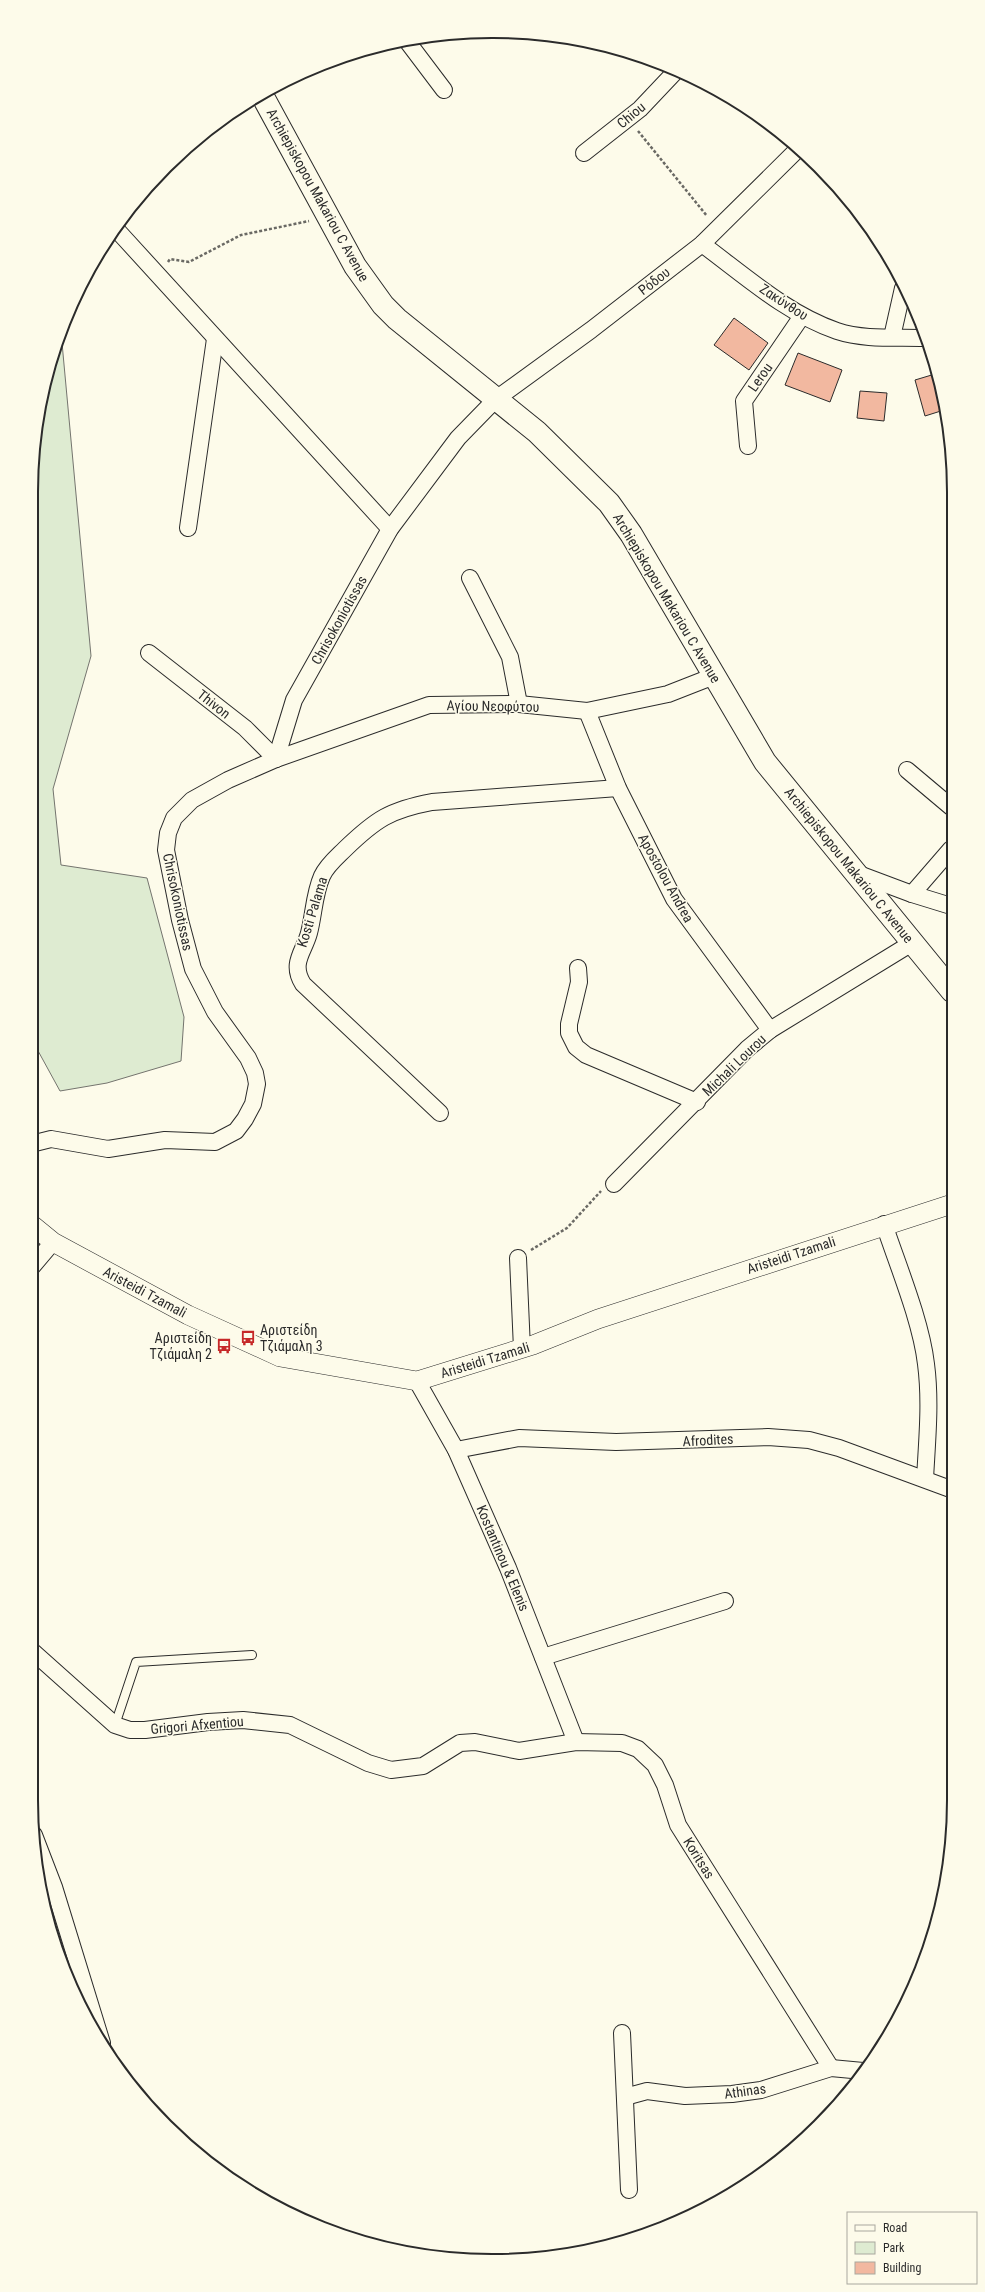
<svg xmlns="http://www.w3.org/2000/svg" width="985" height="2292" font-family="'Roboto Condensed',sans-serif">
  <style>
    .green { fill: #deebd1; stroke: #74746e }
    .building { fill: #f2b8a0; stroke: #2b2b2b }
    .lines { fill: none; stroke-linecap: round; stroke-linejoin: round }
    .service-casing { stroke: #2b2b2b; stroke-width: 10 }
    .minor-casing { stroke: #2b2b2b; stroke-width: 18 }
    .tertiary-casing { stroke: #2b2b2b; stroke-width: 20 }
    .secondary-casing { stroke: #2b2b2b; stroke-width: 24 }
    .path { stroke: #6a6964; stroke-width: 2.5; stroke-dasharray: 3 2; stroke-linecap: butt }
    .service { stroke: #fdfbea; stroke-width: 8 }
    .minor { stroke: #fdfbea; stroke-width: 16 }
    .tertiary { stroke: #fdfbea; stroke-width: 19 }
    .secondary { stroke: #fdfbea; stroke-width: 22 }
    .labels { text-anchor: middle; stroke-width: 3; stroke-linejoin: round; paint-order: stroke }
    .street-label { font-size: 14px; fill: #2b2b2b; stroke: #fdfbea }
    .poi-label { font-size: 14px; fill: #2b2b2b; stroke: #fdfbea; text-anchor: start }
    .rim { fill: none; stroke: #2b2b2b; stroke-width: 2 }
  </style>
  <rect width="100%" height="100%" fill="#fdfbea"/>
  <path class="green" d="M61 332 91 656 53 789 61 865 147 878 184 1017 181 1061 107 1083 60 1091 31 1038V492C36 438 38 382 61 332Z"/>
  <g class="building">
    <path d="M734 318 768 343 749 370 714 345Z"/>
    <path d="M798 353 842 370 830 402 785 385Z"/>
    <path d="M935 374 944 410 925 416 915 380Z"/>
    <path d="M860 391 887 393 884 421 857 418Z"/>
  </g>
  <g class="lines">
    <defs>
      <path id="service" d="M115 1725 136 1662 252 1655"/>
      <g id="minor">
        <path d="M407 41 444 90"/>
        <path d="M584 153 640 109 675 72"/>
        <path d="M116 229 390 529"/>
        <path d="M702 244C744 275 787 314 837 331 864 340 896 337 925 338"/>
        <path d="M892 337 903 288"/>
        <path d="M748 446 744 401 802 316"/>
        <path d="M188 528 215 339"/>
        <path d="M470 578 510 657 519 704"/>
        <path d="M149 653 245 728 276 759"/>
        <path d="M587 711 618 788 674 899 770 1030"/>
        <path d="M276 759 294 700 390 529 458 438 496 399 591 330 702 244 798 149"/>
        <path d="M907 770 951 807"/>
        <path d="M856 873 912 894 951 906"/>
        <path d="M912 894 951 849"/>
        <path d="M578 968 579 982 569 1024V1033L576 1047 586 1055 697 1102"/>
        <path d="M440 1113 303 984C290 963 304 952 309 933 314 914 314 894 322 876 327 865 337 857 345 849 376 819 390 810 432 802L618 788"/>
        <path d="M31 1144 51 1139 108 1149 165 1140 215 1142 236 1131 245 1119 253 1104 257 1084 255 1073 248 1058 215 1012 193 969 180 920 166 850 168 833 174 818 192 800 228 780 276 759 429 705 519 704 587 711 668 694 714 676"/>
        <path d="M614 1184 747 1049 770 1030 912 943"/>
        <path d="M884 1224C898 1266 921 1321 926 1364 931 1402 927 1441 925 1479"/>
        <path d="M518 1258 522 1349"/>
        <path d="M31 1268 53 1242"/>
        <path d="M417 1381 456 1450 508 1568 576 1742"/>
        <path d="M456 1450 519 1438 616 1442 768 1437 809 1440 839 1448 953 1490"/>
        <path d="M31 1650 115 1725 130 1730H145L208 1722 243 1720 290 1725 368 1763 391 1770 423 1766 460 1743 475 1742 519 1751 576 1742 622 1743 638 1749 655 1765 665 1785 678 1825 831 2068"/>
        <path d="M543 1657 725 1601"/>
        <path d="M34 1835 54 1887 102 2043"/>
        <path d="M622 2033 629 2190"/>
        <path d="M625 2097 647 2091 685 2096 732 2094 761 2090 831 2068 863 2071"/>
      </g>
      <path id="tertiary" d="M31 1224 53 1242 188 1315 280 1357 417 1381 533 1345 598 1319 952 1204"/>
      <path id="secondary" d="M262 95 355 266 383 305 397 319 537 432 609 503 631 534 765 762 952 991"/>
    </defs>
    <use href="#service" class="service-casing"/>
    <use href="#minor" class="minor-casing"/>
    <use href="#tertiary" class="tertiary-casing"/>
    <use href="#secondary" class="secondary-casing"/>
    <g class="path">
      <path d="M638 131 707 216"/>
      <path d="M168 262 170 259 189 262 241 235 309 221"/>
      <path d="M531 1250 567 1228 601 1191"/>
    </g>
    <use href="#service" class="service"/>
    <use href="#minor" class="minor"/>
    <use href="#tertiary" class="tertiary"/>
    <use href="#secondary" class="secondary"/>
  </g>
  <defs>
    <symbol id="bus-bare" viewBox="-9 -9 18 18"><path d="M-5-6H5V4H4V6H2V4H-2V6H-4V4H-5ZM-3.5-4V0h7V-4ZM-3.5 1.2v1.5H-2V1.2ZM2 1.2v1.5H3.5V1.2Z" fill="#c62828" stroke="#fdfbea" stroke-width="2.5" paint-order="stroke"/></symbol>
  </defs>
  <g fill-rule="evenodd">
    <use href="#bus-bare" x="237" y="1327" width="22" height="22"/>
    <use href="#bus-bare" x="213" y="1335" width="22" height="22"/>
  </g>
  <g class="labels">
    <g class="street-label">
      <text transform="translate(631 115) rotate(-40)" y="5">Chiou</text>
      <text transform="translate(318 195) rotate(61)" y="5">Archiepiskopou Makariou C Avenue</text>
      <text transform="translate(654 281) rotate(-38)" y="5">Ρόδου</text>
      <text transform="translate(784 302) rotate(33)" y="5">Ζακύνθου</text>
      <text transform="translate(760 377) rotate(-55)" y="5">Lerou</text>
      <text transform="translate(667 598) rotate(59)" y="5">Archiepiskopou Makariou C Avenue</text>
      <text transform="translate(339 620) rotate(-61)" y="5">Chrisokoniotissas</text>
      <text transform="translate(214 704) rotate(38)" y="5">Thivon</text>
      <text transform="translate(493 706) rotate(1)" y="5">Αγίου Νεοφύτου</text>
      <text transform="translate(849 865) rotate(51)" y="5">Archiepiskopou Makariou C Avenue</text>
      <text transform="translate(666 878) rotate(61)" y="5">Apostolou Andrea</text>
      <text transform="translate(178 902) rotate(78)" y="5">Chrisokoniotissas</text>
      <text transform="translate(312 912) rotate(-73)" y="5">Kosti Palama</text>
      <text transform="translate(734 1065) rotate(-44)" y="5">Michali Lourou</text>
      <text transform="translate(791 1255) rotate(-18)" y="5">Aristeidi Tzamali</text>
      <text transform="translate(145 1292) rotate(28)" y="5">Aristeidi Tzamali</text>
      <text transform="translate(485 1360) rotate(-17)" y="5">Aristeidi Tzamali</text>
      <text transform="translate(708 1440) rotate(-3)" y="5">Afrodites</text>
      <text transform="translate(503 1558) rotate(67)" y="5">Kostantinou &amp; Elenis</text>
      <text transform="translate(197 1725) rotate(-5)" y="5">Grigori Afxentiou</text>
      <text transform="translate(699 1858) rotate(58)" y="5">Koritsas</text>
      <text transform="translate(745 2091) rotate(-8)" y="5">Athinas</text>
    </g>
    <g class="poi-label">
      <text x="260" y="1335">Αριστείδη<tspan x="260" dy="16">Τζιάμαλη 3</tspan></text>
      <text x="212" y="1343" text-anchor="end">Αριστείδη<tspan x="212" dy="16">Τζιάμαλη 2</tspan></text>
    </g>
  </g>
  <path d="M0 0H985V2292H0ZM492 38H493A454 454 0 0 1 947 492V1800A454 454 0 0 1 493 2254H492A454 454 0 0 1 38 1800V492A454 454 0 0 1 492 38Z" fill="#fdfbea" fill-rule="evenodd"/>
  <path class="rim" d="M492 38H493A454 454 0 0 1 947 492V1800A454 454 0 0 1 493 2254H492A454 454 0 0 1 38 1800V492A454 454 0 0 1 492 38Z"/>
  <rect x="847" y="2212" width="130" height="72" fill="#fdfbea" stroke="#a9a89e"/>
  <rect x="855" y="2225" width="20" height="6" fill="#fdfbea" stroke="#a9a89e"/>
  <text x="883" y="2232" font-size="12" fill="#2b2b2b">Road</text>
  <rect x="855" y="2242" width="20" height="12" fill="#deebd1" stroke="#a9a89e"/>
  <text x="883" y="2252" font-size="12" fill="#2b2b2b">Park</text>
  <rect x="855" y="2262" width="20" height="12" fill="#f2b8a0" stroke="#a9a89e"/>
  <text x="883" y="2272" font-size="12" fill="#2b2b2b">Building</text>
</svg>
